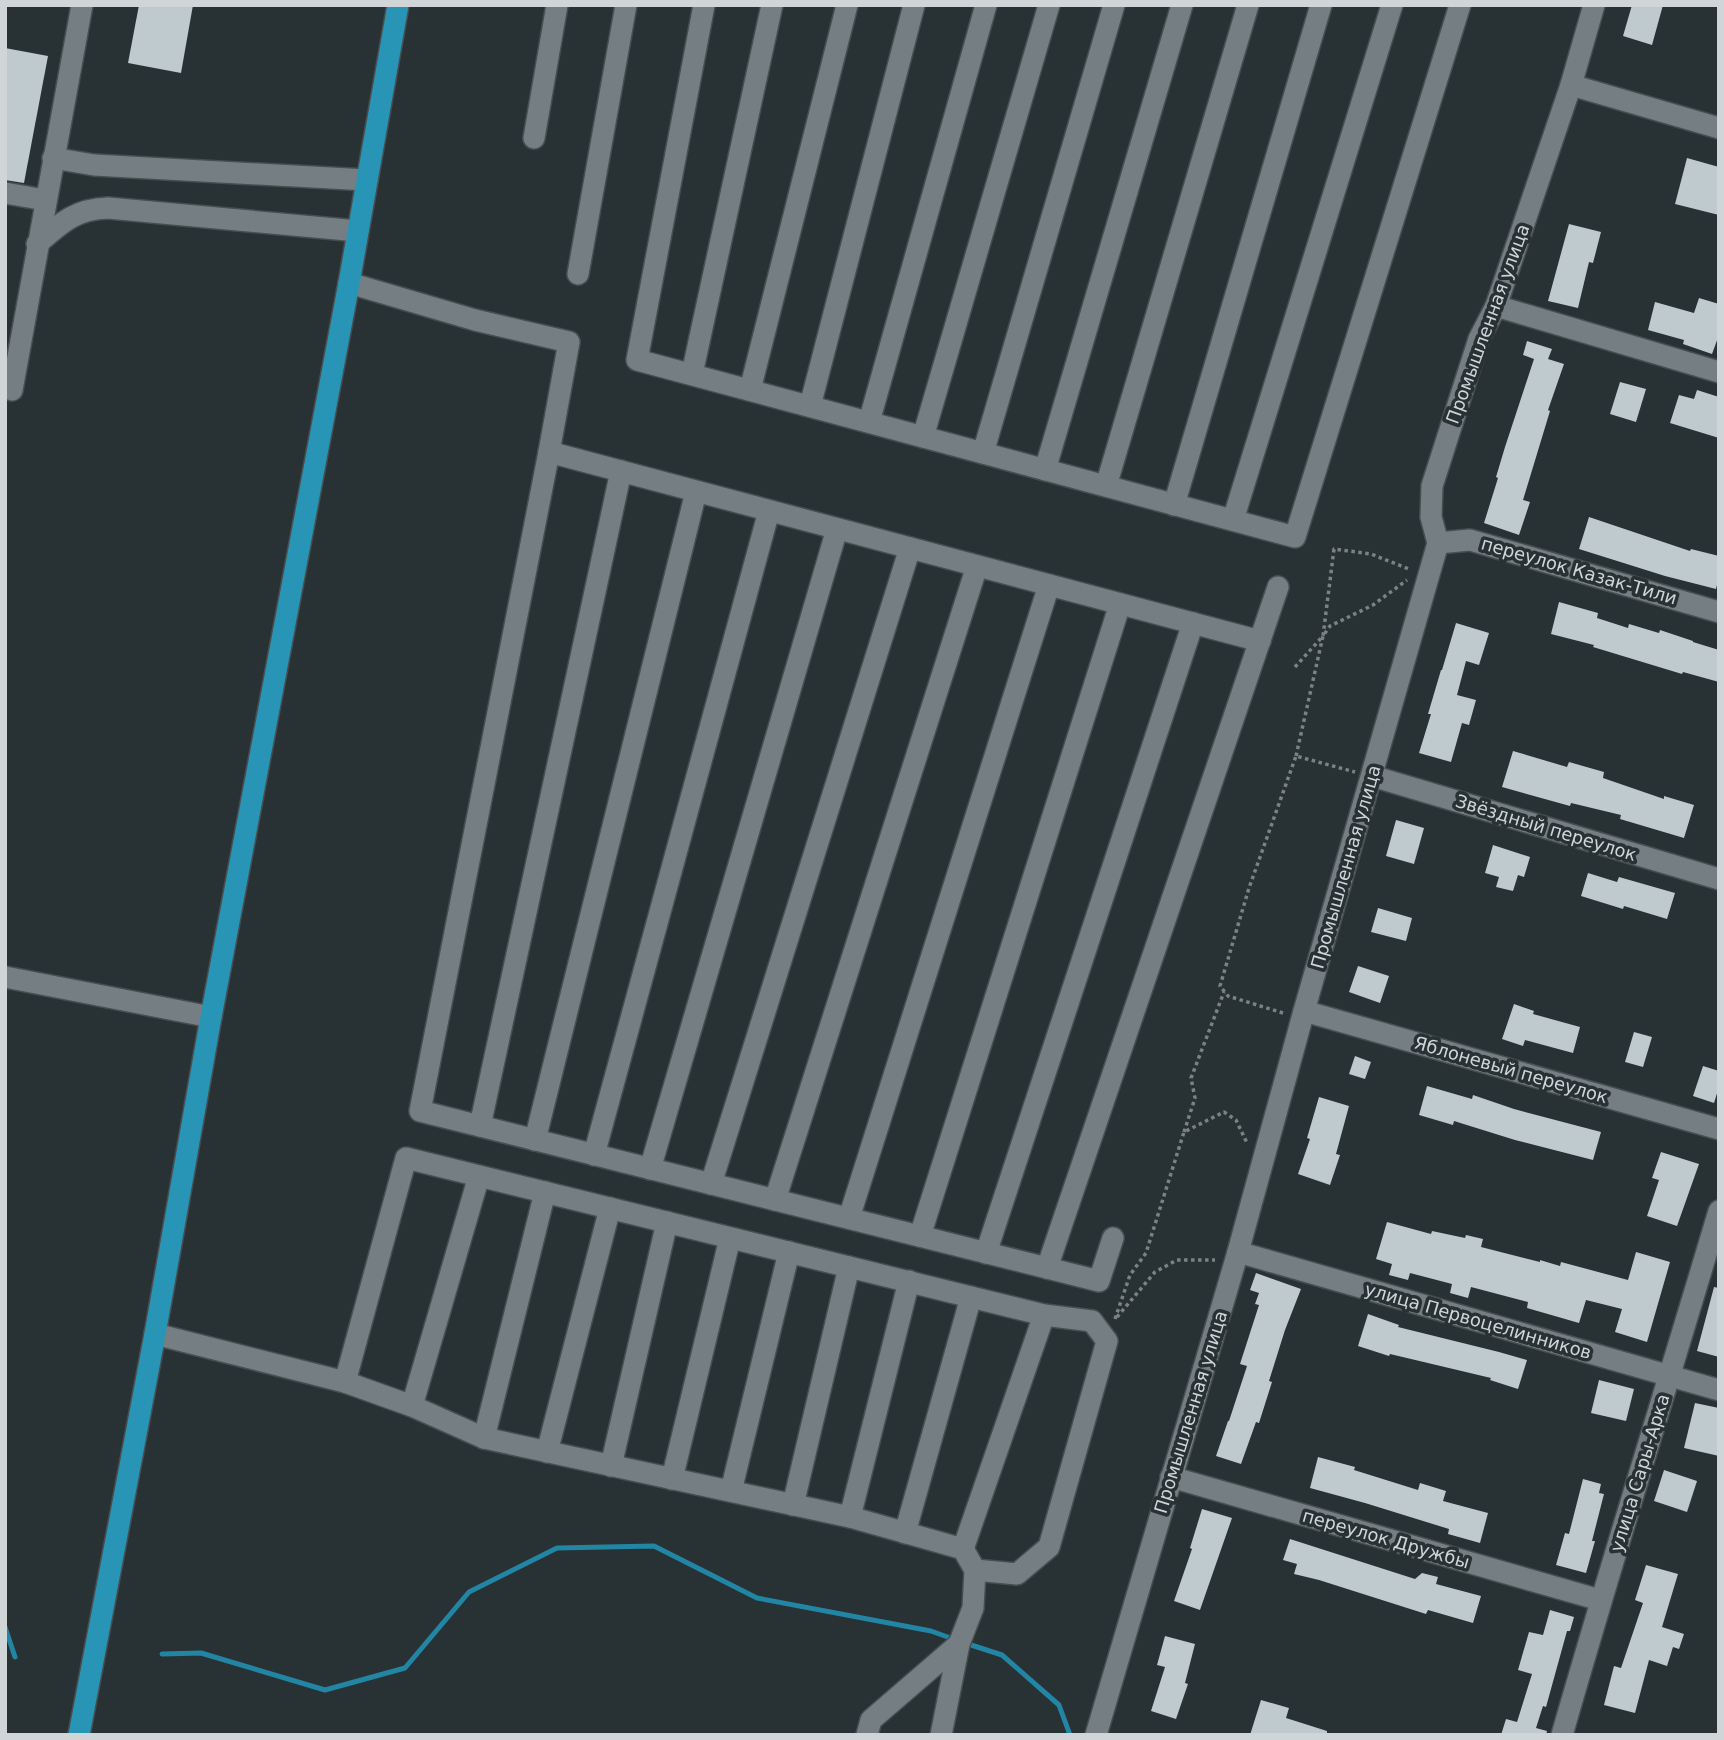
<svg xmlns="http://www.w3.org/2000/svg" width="1724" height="1740" font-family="'DejaVu Sans',sans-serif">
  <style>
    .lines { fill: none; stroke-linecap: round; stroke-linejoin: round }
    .stream { stroke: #2185a3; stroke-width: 5 }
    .building { fill: #bfcace }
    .minor-casing { stroke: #464e50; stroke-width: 24 }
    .highway-casing { stroke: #464e50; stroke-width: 24 }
    .path { stroke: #7b8285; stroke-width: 3.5; stroke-dasharray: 3.5 3.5; stroke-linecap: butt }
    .minor { stroke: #757f83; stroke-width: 21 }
    .highway { stroke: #2995b6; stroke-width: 21 }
    .labels { text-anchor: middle; stroke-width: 7; stroke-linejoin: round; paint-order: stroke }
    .street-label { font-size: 18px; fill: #d0d5d7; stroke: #283134 }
  </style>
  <rect width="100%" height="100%" fill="#283134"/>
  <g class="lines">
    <g class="stream">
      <path d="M5 1627 15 1657"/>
      <path d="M965 1643 1002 1655 1059 1705 1070 1735"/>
      <path d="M162 1654 201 1653 325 1690 405 1668 469 1592 557 1548 654 1546 757 1598 931 1631 956 1640"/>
    </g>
  </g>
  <g class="building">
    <path d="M139 5H193L181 73 128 63Z"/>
    <path d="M1632 5H1663L1652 45 1623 36Z"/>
    <path d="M5 48 48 56 24 183 5 180Z"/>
    <path d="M1687 158 1719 167V215L1675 204Z"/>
    <path d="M1569 224 1601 232 1593 263 1589 262 1578 308 1548 301Z"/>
    <path d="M1699 298 1719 304V335L1712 354 1683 344 1684 340 1648 330 1655 302 1694 313Z"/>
    <path d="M1527 341 1552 349 1548 359 1564 364 1548 410 1550 411 1523 500 1530 502 1519 535 1484 523 1498 478 1496 477 1505 447 1534 359 1523 355Z"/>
    <path d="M1620 382 1646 389 1636 422 1610 414Z"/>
    <path d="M1697 390 1719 397V438L1670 423 1679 395 1694 399Z"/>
    <path d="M1589 517 1690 551 1691 549 1719 556V577L1716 589 1665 576 1579 549Z"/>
    <path d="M1559 602 1598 613 1597 618 1628 628 1629 624 1659 633 1660 630 1693 641V642L1719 650V682L1683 672 1682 674 1593 647 1594 645 1551 634Z"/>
    <path d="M1456 623 1489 633 1479 665 1466 661 1457 695 1476 700 1469 725 1462 723 1451 762 1419 753 1431 714H1428L1441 670H1442Z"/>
    <path d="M1513 751 1567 767 1569 762 1604 772 1603 778 1664 799V796L1694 805 1684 838 1620 819 1621 815 1571 803 1570 806 1502 787Z"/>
    <path d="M1396 820 1424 828 1414 864 1386 856Z"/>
    <path d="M1493 845 1530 857 1524 877 1518 875 1513 891 1496 887 1499 877 1485 873Z"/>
    <path d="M1588 873 1617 882 1619 877 1675 893 1667 919 1624 906 1623 909 1581 896Z"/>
    <path d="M1378 908 1412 918 1406 941 1371 932Z"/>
    <path d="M1358 966 1389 976 1380 1003 1349 992Z"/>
    <path d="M1514 1004 1534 1011 1533 1014 1580 1027 1573 1053 1525 1040 1523 1046 1502 1039Z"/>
    <path d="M1634 1032 1652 1037 1643 1067 1625 1062Z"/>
    <path d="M1355 1056 1371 1062 1365 1079 1349 1074Z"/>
    <path d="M1703 1066 1719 1071V1087L1714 1103 1693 1096Z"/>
    <path d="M1427 1086 1472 1099 1473 1095 1514 1109 1601 1132 1593 1160 1515 1140 1454 1121 1453 1125 1419 1115Z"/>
    <path d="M1319 1097 1349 1106 1336 1154 1340 1155 1330 1185 1298 1174 1310 1139 1307 1138Z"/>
    <path d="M1661 1152 1699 1164 1677 1226 1647 1216 1659 1180 1652 1178Z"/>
    <path d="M1387 1222 1431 1234 1432 1231 1465 1238 1466 1235 1483 1239 1481 1247 1540 1262V1260L1560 1266 1561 1262 1628 1280 1636 1252 1670 1262 1647 1342 1615 1332 1622 1309 1586 1300 1579 1323 1527 1308 1528 1302 1471 1287 1468 1298 1450 1293 1452 1284 1410 1273 1408 1280 1389 1275 1392 1264 1376 1259Z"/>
    <path d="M1256 1273 1301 1289 1285 1330 1269 1381 1272 1382 1259 1423 1256 1422 1241 1464 1216 1456 1228 1421H1229L1247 1366 1240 1364 1259 1305 1255 1304 1259 1293 1250 1290Z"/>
    <path d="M1714 1287 1719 1288V1357L1697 1351Z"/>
    <path d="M1368 1314 1399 1325 1398 1327 1499 1352 1527 1360 1518 1389 1490 1380 1491 1378 1390 1354 1389 1356 1358 1346Z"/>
    <path d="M1599 1380 1634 1389 1626 1421 1591 1413Z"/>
    <path d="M1695 1403 1719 1408V1456L1684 1448Z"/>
    <path d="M1318 1457 1355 1467 1354 1470 1418 1490 1420 1483 1446 1491 1443 1501 1488 1513 1480 1543 1448 1534 1449 1529 1365 1503 1310 1488Z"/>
    <path d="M1664 1470 1697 1481 1687 1512 1654 1501Z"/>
    <path d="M1583 1479 1601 1484 1599 1493 1604 1494 1592 1541H1595L1586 1573 1556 1565 1565 1533 1569 1534Z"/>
    <path d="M1202 1509 1232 1518 1200 1610 1174 1601 1192 1549 1190 1548Z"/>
    <path d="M1290 1539 1415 1579 1422 1573 1438 1577 1436 1584 1481 1596 1473 1623 1428 1610 1426 1614 1319 1580 1294 1574 1297 1564 1283 1560Z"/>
    <path d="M1646 1565 1678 1574 1662 1627 1684 1634 1679 1649 1673 1647 1667 1666 1649 1660 1635 1713 1604 1705 1614 1666 1621 1668 1643 1603 1635 1600Z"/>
    <path d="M1550 1610 1574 1617 1570 1631H1567L1546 1707 1543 1706 1536 1728 1547 1731 1546 1735H1501L1506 1719 1517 1722 1532 1674 1518 1670 1529 1632 1543 1635Z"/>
    <path d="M1165 1636 1195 1644 1185 1683 1188 1684 1176 1719 1151 1711 1165 1667 1157 1665Z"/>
    <path d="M1261 1700 1289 1708 1286 1718 1327 1731V1735H1250Z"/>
  </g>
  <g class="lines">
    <defs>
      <g id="minor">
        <path d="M704 5 637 360 1295 537 1460 5"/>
        <path d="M1571 85 1719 128"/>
        <path d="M534 138 557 5"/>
        <path d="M53 158 94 165 367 180"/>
        <path d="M5 193 45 200"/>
        <path d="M37 244C61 223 75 209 108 208L358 231"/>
        <path d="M578 274 626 5"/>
        <path d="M349 283 475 320 569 342 549 452 420 1111 1099 1281 1113 1238"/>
        <path d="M1496 306 1719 372"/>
        <path d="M692 374 772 5"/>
        <path d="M12 390 82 5"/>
        <path d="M750 390 847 5"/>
        <path d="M810 406 914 5"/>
        <path d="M869 422 986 5"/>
        <path d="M923 437 1049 5"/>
        <path d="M549 452 1260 641"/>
        <path d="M983 453 1114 5"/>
        <path d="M1045 470 1182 5"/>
        <path d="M1106 486 1248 5"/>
        <path d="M1174 505 1321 5"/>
        <path d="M1233 520 1392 5"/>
        <path d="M1438 543 1470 540 1719 612"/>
        <path d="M1372 776 1719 879"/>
        <path d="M5 977 211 1017"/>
        <path d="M1304 1011 1719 1129"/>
        <path d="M480 1126 621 471"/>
        <path d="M535 1140 696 492"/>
        <path d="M594 1155 769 511"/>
        <path d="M650 1169 837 529"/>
        <path d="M711 1184 910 548"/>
        <path d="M775 1200 977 566"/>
        <path d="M849 1218 1049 585"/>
        <path d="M920 1236 1120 604"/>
        <path d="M1238 1252 1719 1390"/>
        <path d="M986 1253 1193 623"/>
        <path d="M1047 1268 1278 587"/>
        <path d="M155 1334 345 1382 412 1406 484 1438 850 1517 963 1549 975 1570 973 1608 959 1644 941 1735"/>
        <path d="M345 1382 406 1158 1044 1315 1092 1321 1107 1341 1049 1547 1017 1574 975 1570"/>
        <path d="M412 1406 479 1176"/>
        <path d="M484 1438 545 1192"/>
        <path d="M547 1452 610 1208"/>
        <path d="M611 1466 667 1222"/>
        <path d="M1171 1477 1600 1600"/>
        <path d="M672 1479 730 1238"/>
        <path d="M731 1491 789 1252"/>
        <path d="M793 1505 849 1267"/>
        <path d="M850 1517 909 1281"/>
        <path d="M905 1533 971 1297"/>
        <path d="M963 1549 1044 1315"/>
        <path d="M867 1735 871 1720 959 1644"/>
        <path d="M1096 1735 1238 1252 1304 1011 1438 543 1431 517 1432 486 1479 339 1496 306 1571 85 1594 5"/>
        <path d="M1562 1735C1612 1560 1667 1386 1719 1211"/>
      </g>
      <path id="highway" d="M79 1735 155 1334 211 1017 349 283 398 5"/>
    </defs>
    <use href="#minor" class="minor-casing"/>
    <use href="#highway" class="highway-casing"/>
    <g class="path">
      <path d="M1295 667 1323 636 1334 549 1371 554 1409 569"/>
      <path d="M1296 756 1323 636 1330 626 1373 605 1407 580"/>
      <path d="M1283 1013 1228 996 1220 986 1249 888 1296 756 1355 772"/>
      <path d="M1184 1132 1195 1098 1191 1078 1224 992"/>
      <path d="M1117 1317 1155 1272 1177 1260H1215"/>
      <path d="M1115 1319 1130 1275 1146 1253 1184 1132 1224 1112 1236 1120 1247 1143"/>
    </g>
    <use href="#minor" class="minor"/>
    <use href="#highway" class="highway"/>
  </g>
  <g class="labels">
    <g class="street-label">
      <text transform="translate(1488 324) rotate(-70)" y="6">Промышленная улица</text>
      <text transform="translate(1579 571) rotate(16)" y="6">переулок Казак-Тили</text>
      <text transform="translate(1546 828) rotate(17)" y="6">Звёздный переулок</text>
      <text transform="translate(1346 867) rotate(-74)" y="6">Промышленная улица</text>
      <text transform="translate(1511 1070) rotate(16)" y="6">Яблоневый переулок</text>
      <text transform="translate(1478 1321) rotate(16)" y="6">улица Первоцелинников</text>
      <text transform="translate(1191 1412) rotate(-73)" y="6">Промышленная улица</text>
      <text transform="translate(1640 1473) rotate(-73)" y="6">улица Сары-Арка</text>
      <text transform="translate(1386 1539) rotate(16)" y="6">переулок Дружбы</text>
    </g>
  </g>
  <rect width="1724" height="1740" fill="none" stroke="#d0d5d7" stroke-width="14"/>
</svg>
